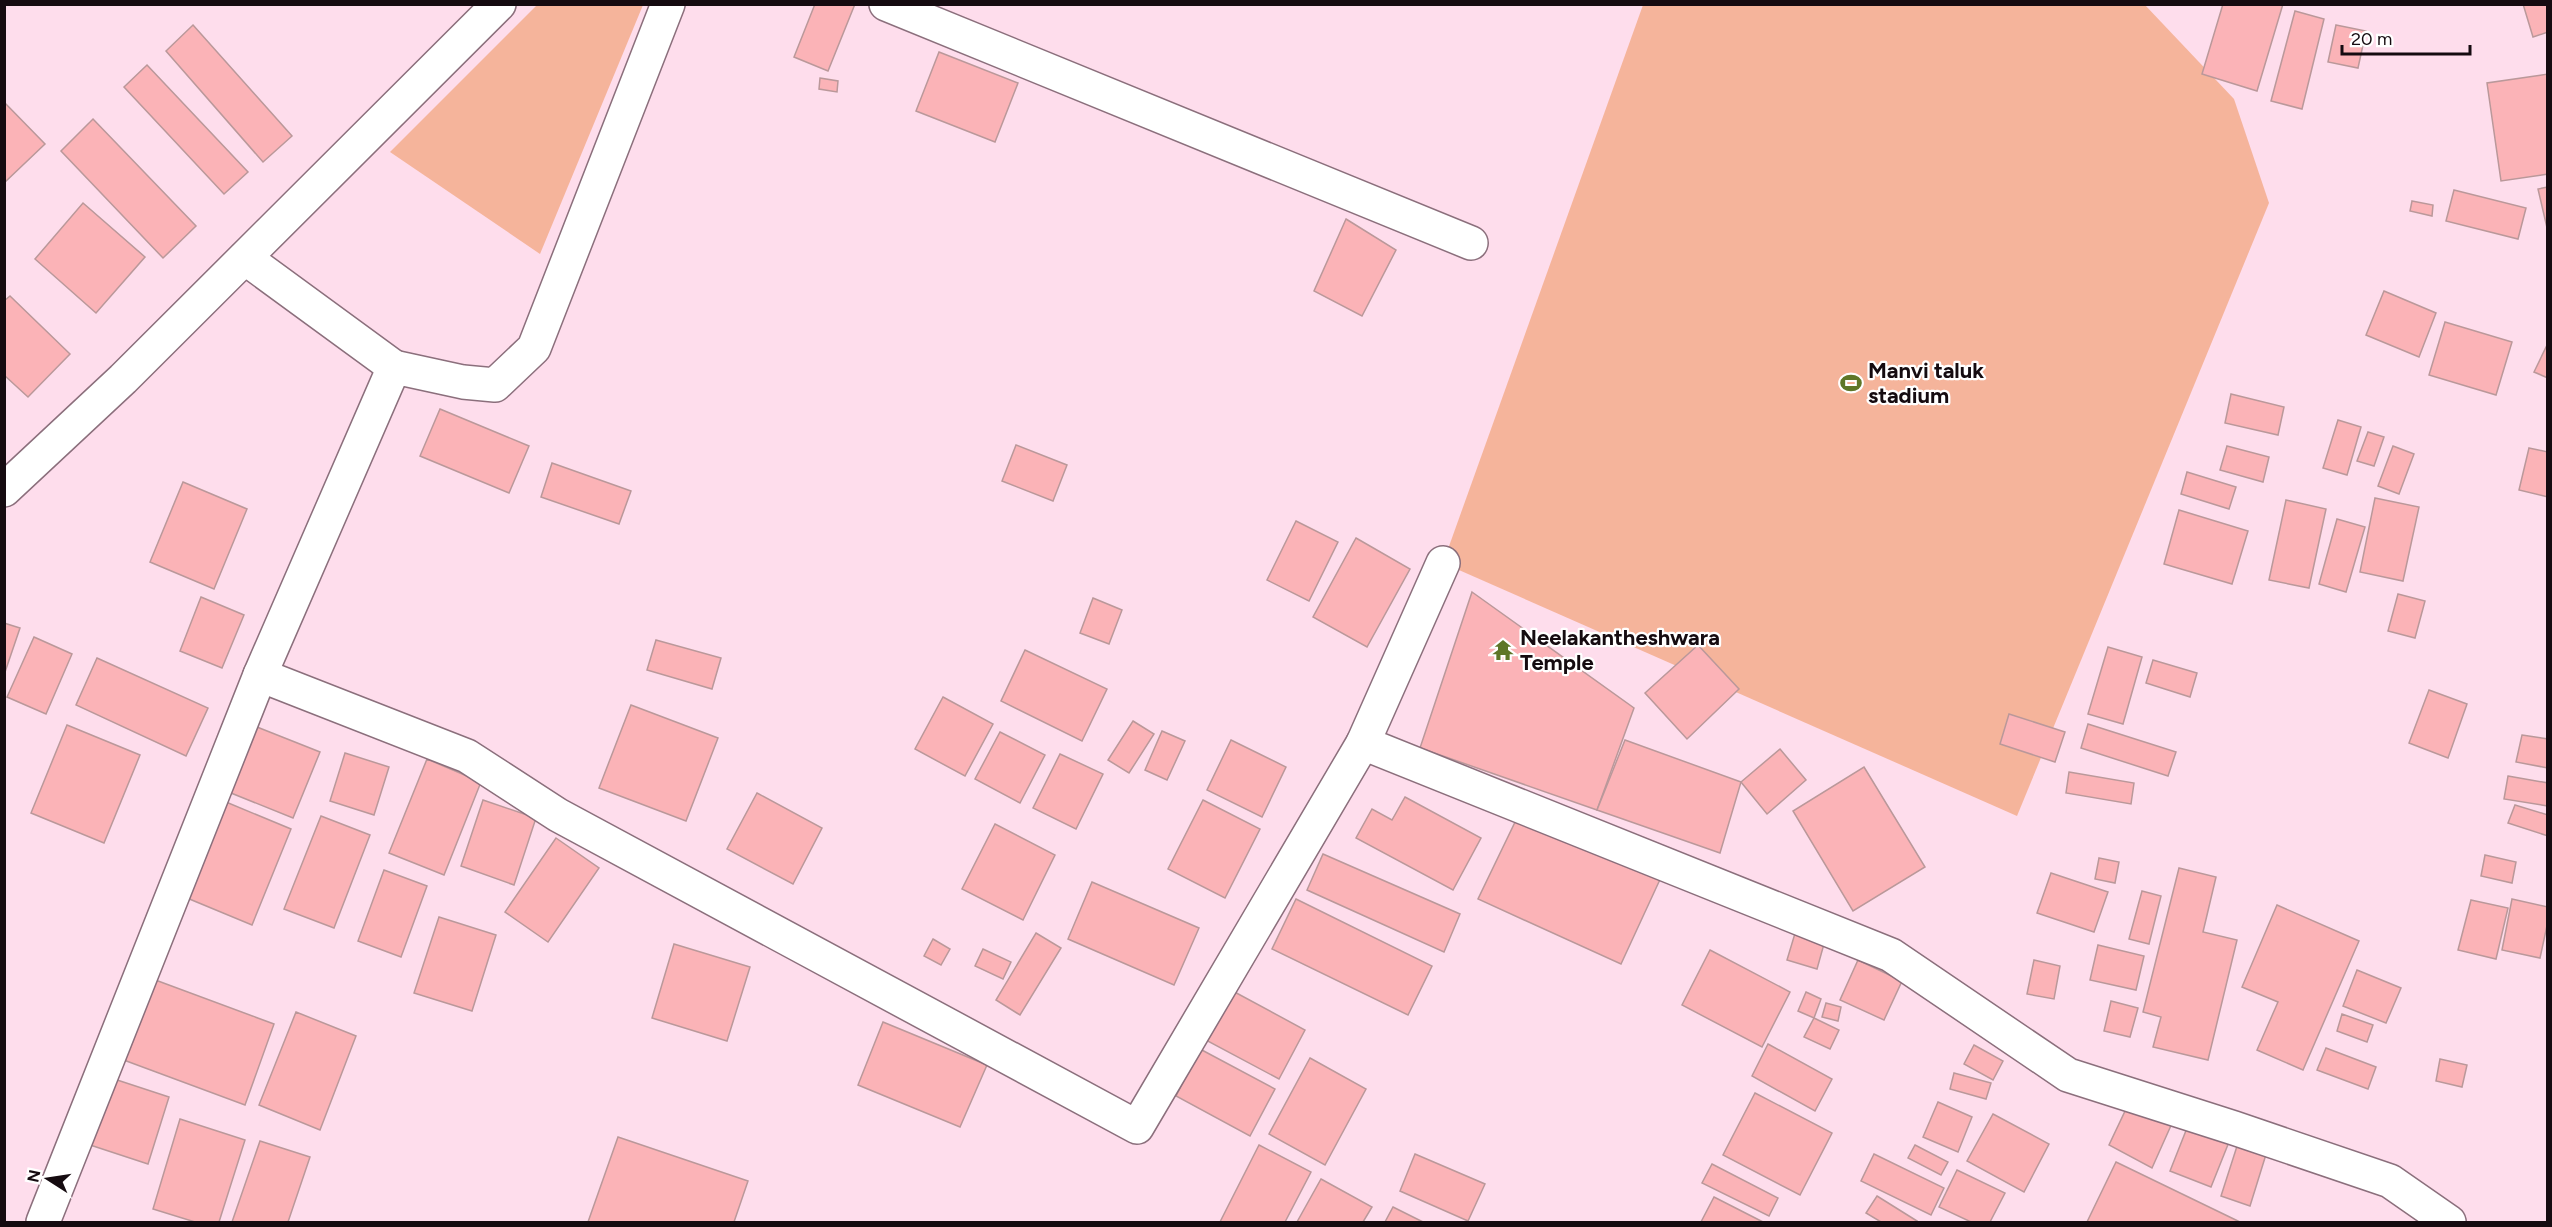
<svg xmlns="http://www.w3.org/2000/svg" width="2552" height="1227" font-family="Figtree,sans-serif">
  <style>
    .green { fill: #f5b49b }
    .building { fill: #fbb3b7; stroke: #ba989a; stroke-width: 1.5 }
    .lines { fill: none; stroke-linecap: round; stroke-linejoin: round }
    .minor-casing { stroke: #8b6f7c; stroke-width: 36 }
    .minor { stroke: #fff; stroke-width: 33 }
    .labels { text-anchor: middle; stroke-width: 4.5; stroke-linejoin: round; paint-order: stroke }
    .poi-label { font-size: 22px; font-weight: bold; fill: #150b10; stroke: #fff; text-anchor: start }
  </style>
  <rect width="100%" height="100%" fill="#feddec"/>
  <g class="green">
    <path d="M537 5H643L540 254 390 152Z"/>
    <path d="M1643 5H2145L2234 99 2269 203 2017 816 1443 563Z"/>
  </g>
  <g class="building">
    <path d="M815 4H855L828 71 794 57Z"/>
    <path d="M2223 4H2283L2257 91 2202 74Z"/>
    <path d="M2523 4H2548V32L2533 37Z"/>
    <path d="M2295 11 2324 19 2302 109 2271 101Z"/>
    <path d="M193 25 292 136 263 162 166 51Z"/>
    <path d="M2336 25 2366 31 2358 68 2328 62Z"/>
    <path d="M939 52 1018 83 995 142 916 111Z"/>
    <path d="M147 65 248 172 224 194 124 87Z"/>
    <path d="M2548 74V174L2501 181 2487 83Z"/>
    <path d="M820 78 838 81 837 92 819 89Z"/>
    <path d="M4 102 45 144 4 183Z"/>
    <path d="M93 119 196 226 163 258 61 151Z"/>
    <path d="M2548 187V232L2538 189Z"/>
    <path d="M2454 190 2526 208 2518 239 2446 221Z"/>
    <path d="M2412 201 2433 205 2432 216 2410 211Z"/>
    <path d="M83 203 145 257 96 313 35 259Z"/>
    <path d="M1346 219 1396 250 1362 316 1314 291Z"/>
    <path d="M2384 291 2436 313 2419 357 2366 335Z"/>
    <path d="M10 296 70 354 28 397 4 375V301Z"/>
    <path d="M2445 322 2512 342 2496 395 2429 375Z"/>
    <path d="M2548 343V378L2534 372Z"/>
    <path d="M2231 394 2284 407 2278 435 2225 423Z"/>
    <path d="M440 409 529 446 509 493 420 456Z"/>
    <path d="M2338 420 2361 427 2347 475 2323 468Z"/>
    <path d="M2368 432 2384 437 2374 466 2357 461Z"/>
    <path d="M1016 445 1067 465 1053 501 1002 481Z"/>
    <path d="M2227 446 2269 457 2263 482 2220 470Z"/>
    <path d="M2393 446 2414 454 2399 494 2378 486Z"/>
    <path d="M2529 448 2548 452V497L2519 490Z"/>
    <path d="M552 463 631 491 619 524 541 497Z"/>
    <path d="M2187 472 2236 487 2229 509 2181 494Z"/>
    <path d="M183 482 247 509 214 589 150 562Z"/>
    <path d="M2375 498 2419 507 2403 581 2360 572Z"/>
    <path d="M2286 500 2326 509 2309 588 2269 580Z"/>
    <path d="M2179 510 2248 531 2232 584 2164 564Z"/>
    <path d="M2337 519 2365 527 2346 592 2319 584Z"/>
    <path d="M1296 521 1338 542 1309 601 1267 580Z"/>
    <path d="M1356 538 1410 569 1367 647 1313 617Z"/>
    <path d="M1472 592 1634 708 1597 810 1420 748Z"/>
    <path d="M2398 594 2425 601 2415 638 2388 631Z"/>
    <path d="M201 597 244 615 222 668 180 651Z"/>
    <path d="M1093 598 1122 610 1109 644 1080 633Z"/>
    <path d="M4 623 20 628 4 675Z"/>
    <path d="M34 637 72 654 46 714 7 697Z"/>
    <path d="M656 640 721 658 712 689 647 670Z"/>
    <path d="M1698 645 1739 689 1687 739 1645 693Z"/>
    <path d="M2108 647 2142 657 2123 724 2088 714Z"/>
    <path d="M1025 650 1107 689 1082 741 1001 701Z"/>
    <path d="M97 658 208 708 186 756 76 705Z"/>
    <path d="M2153 660 2197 673 2190 697 2146 683Z"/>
    <path d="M2429 690 2467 704 2448 758 2409 743Z"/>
    <path d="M943 697 993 724 965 776 915 749Z"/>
    <path d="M631 705 718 738 686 821 599 788Z"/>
    <path d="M2009 714 2065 732 2055 762 2000 744Z"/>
    <path d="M1133 721 1154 734 1129 773 1108 760Z"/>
    <path d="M2088 724 2176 752 2168 776 2081 748Z"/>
    <path d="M67 725 140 755 104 843 31 813Z"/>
    <path d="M257 727 320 752 293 818 231 793Z"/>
    <path d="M1162 731 1185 741 1167 780 1145 770Z"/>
    <path d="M1000 732 1045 755 1020 803 975 779Z"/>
    <path d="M2522 735 2548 739V768L2516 762Z"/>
    <path d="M1231 740 1286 767 1262 817 1207 790Z"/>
    <path d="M1625 740 1741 782 1720 853 1597 810Z"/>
    <path d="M1780 749 1806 780 1767 814 1741 782Z"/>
    <path d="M345 753 389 767 374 815 330 801Z"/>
    <path d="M1060 754 1103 774 1076 829 1033 808Z"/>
    <path d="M427 759 481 782 444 875 389 853Z"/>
    <path d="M1864 767 1925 867 1853 911 1793 811Z"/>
    <path d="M2069 772 2134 783 2131 804 2066 793Z"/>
    <path d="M2508 776 2548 783V806L2504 799Z"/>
    <path d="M757 793 822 828 793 884 727 849Z"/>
    <path d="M1405 797 1481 838 1453 890 1356 838 1372 809 1392 820Z"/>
    <path d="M483 800 536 818 514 885 461 866Z"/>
    <path d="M1203 800 1260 829 1225 898 1168 869Z"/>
    <path d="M226 802 291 829 252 925 187 898Z"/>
    <path d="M2515 805 2548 815V836L2508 823Z"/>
    <path d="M321 816 370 835 334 928 284 909Z"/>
    <path d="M1518 816 1663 873 1621 964 1478 899Z"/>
    <path d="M995 824 1055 855 1023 920 962 889Z"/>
    <path d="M556 838 599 868 548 942 505 912Z"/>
    <path d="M1323 854 1460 914 1444 952 1307 890Z"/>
    <path d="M2485 855 2516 862 2512 883 2481 876Z"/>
    <path d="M2099 858 2119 862 2115 883 2095 879Z"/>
    <path d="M2179 868 2216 877 2203 932 2237 940 2208 1060 2153 1047 2161 1017 2143 1012Z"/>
    <path d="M384 870 427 886 401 957 358 941Z"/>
    <path d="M2051 873 2108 892 2094 932 2037 913Z"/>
    <path d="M1092 882 1199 928 1174 985 1068 939Z"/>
    <path d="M2142 891 2161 896 2149 944 2129 939Z"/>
    <path d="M1296 899 1432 966 1408 1015 1272 949Z"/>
    <path d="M2512 899 2548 907V921L2540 958 2502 950Z"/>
    <path d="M2471 900 2508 908 2496 959 2458 950Z"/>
    <path d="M2277 905 2359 941 2303 1070 2257 1050 2278 1002 2242 987Z"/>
    <path d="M439 917 496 935 472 1011 414 993Z"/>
    <path d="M1796 930 1824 944 1817 969 1787 960Z"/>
    <path d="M1036 933 1061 948 1020 1015 996 1000Z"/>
    <path d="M933 939 950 949 941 965 924 956Z"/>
    <path d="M674 944 750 967 727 1041 652 1018Z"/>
    <path d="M2098 945 2144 956 2136 990 2090 980Z"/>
    <path d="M983 949 1011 962 1003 979 975 966Z"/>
    <path d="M1710 950 1790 992 1762 1047 1682 1005Z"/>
    <path d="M1858 960 1902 981 1884 1020 1840 1000Z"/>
    <path d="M2034 960 2060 966 2054 999 2027 994Z"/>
    <path d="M2357 970 2401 988 2386 1023 2343 1006Z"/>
    <path d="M150 978 274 1024 245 1105 121 1059Z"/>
    <path d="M1229 989 1305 1030 1279 1079 1202 1038Z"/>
    <path d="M1806 992 1821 999 1814 1018 1798 1011Z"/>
    <path d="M2111 1001 2138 1008 2130 1037 2104 1031Z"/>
    <path d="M1826 1003 1841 1007 1838 1021 1822 1017Z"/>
    <path d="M296 1012 356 1036 320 1130 259 1105Z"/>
    <path d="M2342 1014 2373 1025 2367 1042 2337 1031Z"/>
    <path d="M1814 1018 1839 1030 1830 1049 1804 1037Z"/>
    <path d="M883 1022 987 1065 960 1127 858 1085Z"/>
    <path d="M1768 1044 1832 1079 1815 1111 1752 1076Z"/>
    <path d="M1974 1045 2003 1061 1993 1080 1964 1064Z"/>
    <path d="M2326 1048 2376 1067 2368 1089 2317 1070Z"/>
    <path d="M1200 1049 1275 1089 1250 1136 1176 1096Z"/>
    <path d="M1310 1058 1366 1089 1325 1165 1269 1134Z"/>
    <path d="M2440 1059 2467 1065 2462 1087 2436 1081Z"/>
    <path d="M1954 1073 1991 1083 1986 1099 1950 1089Z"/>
    <path d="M105 1076 169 1097 148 1164 84 1143Z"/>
    <path d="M1755 1093 1832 1133 1800 1195 1723 1155Z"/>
    <path d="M1938 1102 1972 1117 1958 1152 1923 1137Z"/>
    <path d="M2127 1107 2173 1121 2152 1168 2109 1145Z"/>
    <path d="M1993 1114 2049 1144 2024 1192 1967 1161Z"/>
    <path d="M180 1119 245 1140 219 1222H195L153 1209Z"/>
    <path d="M2189 1123 2231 1137 2211 1187 2170 1171Z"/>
    <path d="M618 1137 748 1181 734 1222H588Z"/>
    <path d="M2239 1140 2268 1148 2250 1206 2221 1196Z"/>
    <path d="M260 1141 310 1157 288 1222H232Z"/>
    <path d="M1259 1145 1311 1172 1285 1222H1220Z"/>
    <path d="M1915 1145 1948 1162 1941 1175 1908 1158Z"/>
    <path d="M1415 1154 1485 1184 1468 1221 1400 1191Z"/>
    <path d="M1874 1154 1944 1188 1931 1215 1861 1181Z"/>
    <path d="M2116 1162 2240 1222H2087Z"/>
    <path d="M1712 1164 1778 1198 1769 1216 1702 1183Z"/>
    <path d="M1957 1170 2005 1193 1990 1222H1971L1939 1207Z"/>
    <path d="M1321 1179 1372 1207 1363 1222H1297Z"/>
    <path d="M1877 1196 1917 1221 1916 1222H1881L1866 1213Z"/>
    <path d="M1714 1197 1763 1222H1701Z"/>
    <path d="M1393 1207 1423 1222H1385Z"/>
  </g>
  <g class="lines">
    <defs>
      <g id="minor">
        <path d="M886 4 1471 243"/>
        <path d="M245 258 394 367"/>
        <path d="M4 490 123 379 499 4"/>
        <path d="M1443 563 1363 743 1891 955 2068 1075 2234 1128 2390 1181 2449 1222"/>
        <path d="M260 675 394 367 463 382 495 385 534 348 668 4"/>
        <path d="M43 1222 260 675 467 756 558 815 1137 1127 1363 743"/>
      </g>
    </defs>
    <use href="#minor" class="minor-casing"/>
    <use href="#minor" class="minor"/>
  </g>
  <defs>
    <symbol id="stadium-bare" viewBox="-9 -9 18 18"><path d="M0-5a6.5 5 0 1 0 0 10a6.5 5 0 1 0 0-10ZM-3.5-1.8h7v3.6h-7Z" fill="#5e7628" stroke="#fff" stroke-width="2.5" paint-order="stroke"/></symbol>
    <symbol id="temple-bare" viewBox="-9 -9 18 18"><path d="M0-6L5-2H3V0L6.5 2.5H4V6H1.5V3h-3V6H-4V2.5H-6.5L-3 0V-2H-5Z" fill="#5e7628" stroke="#fff" stroke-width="2.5" paint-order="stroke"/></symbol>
  </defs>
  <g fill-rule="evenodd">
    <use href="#stadium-bare" x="1836" y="368" width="30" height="30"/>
    <use href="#temple-bare" x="1488" y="635" width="30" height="30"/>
  </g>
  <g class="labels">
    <g class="poi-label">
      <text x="1868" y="378">Manvi taluk<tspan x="1868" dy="25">stadium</tspan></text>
      <text x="1520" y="645">Neelakantheshwara<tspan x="1520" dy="25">Temple</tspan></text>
    </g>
  </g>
  <rect width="2552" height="1227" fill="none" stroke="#150b10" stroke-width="12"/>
  <g transform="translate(48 1179) rotate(282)" stroke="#ffffff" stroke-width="4.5" paint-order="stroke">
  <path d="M0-4.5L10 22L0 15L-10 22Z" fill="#150b10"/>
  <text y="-9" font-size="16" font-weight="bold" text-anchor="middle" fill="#150b10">N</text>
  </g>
  <path d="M2342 45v9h128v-9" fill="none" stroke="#150b10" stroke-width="3"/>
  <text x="2351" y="45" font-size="18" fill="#150b10" stroke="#ffffff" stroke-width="4.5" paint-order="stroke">20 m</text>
</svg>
